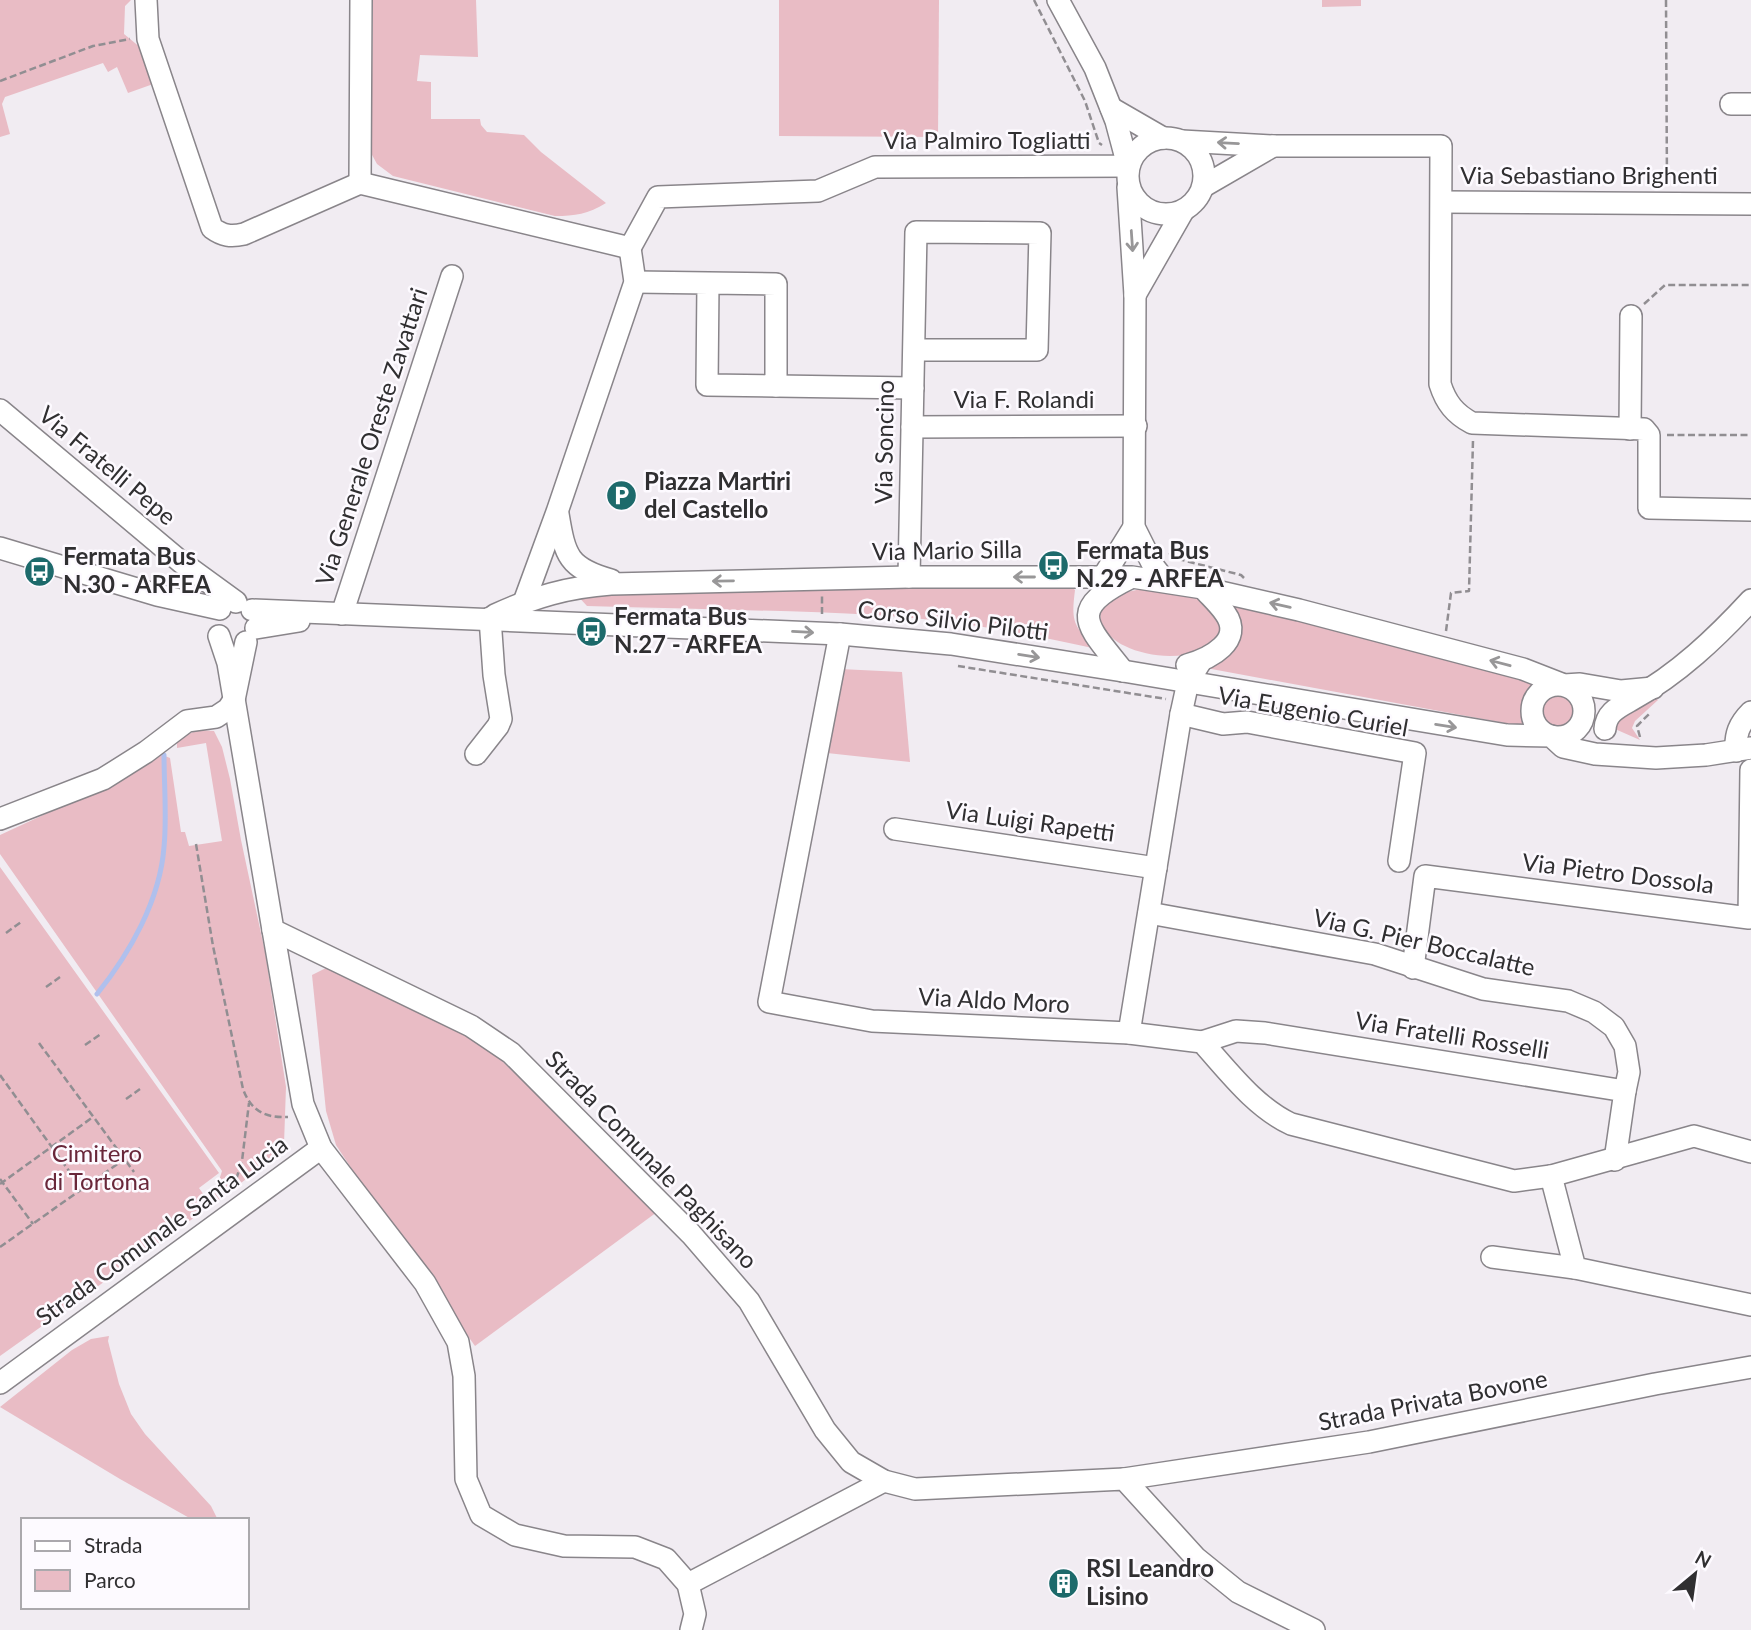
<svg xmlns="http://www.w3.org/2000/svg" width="1751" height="1630" font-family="Lato,sans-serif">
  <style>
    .green { fill: #e9bcc5 }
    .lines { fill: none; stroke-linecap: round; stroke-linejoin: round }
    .stream { stroke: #b0c0ed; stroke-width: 5 }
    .minor-casing { stroke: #89858a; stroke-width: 24 }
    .path { stroke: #918e92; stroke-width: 2.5; stroke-dasharray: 7 3.5; stroke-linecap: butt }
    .minor { stroke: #fff; stroke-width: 21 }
    .oneway { stroke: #989798 }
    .labels { text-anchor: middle; stroke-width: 5; stroke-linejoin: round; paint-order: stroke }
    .street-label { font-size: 24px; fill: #302f31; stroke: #fdfaff }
    .poi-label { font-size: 24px; font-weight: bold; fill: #302f31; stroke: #fdfaff; text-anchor: start }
    .park-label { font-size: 24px; fill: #69273a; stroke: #fdfaff }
  </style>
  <rect width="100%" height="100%" fill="#f1ecf2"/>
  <g class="green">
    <path d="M0 0H131L125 6 124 34 141 48 156 83 128 93 117 67 108 72 103 63 5 97 2 104 10 134 0 137Z"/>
    <path d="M373 0H476L478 57 420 55 417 81 431 82V119H480L481 125 487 132 524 135 541 152 606 203C588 214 575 216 555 216L393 176 377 164 371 153Z"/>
    <path d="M779 0H939L938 137 779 136Z"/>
    <path d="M1322 0H1361V6L1322 7Z"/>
    <path d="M1069 585 1075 590C1071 622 1073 626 1097 649 1027 633 947 619 875 615 779 610 683 609 587 606L575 593Z"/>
    <path d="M1148 588 1196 596 1222 616 1220 636C1214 641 1206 648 1198 651 1177 660 1145 656 1125 646 1105 637 1088 613 1112 598 1123 592 1136 590 1148 588Z"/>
    <path d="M1230 600 1541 681C1528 698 1520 707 1531 728L1206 668C1224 663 1241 640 1239 620 1239 612 1234 606 1230 600Z"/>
    <path d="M840 669 902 672 910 762 827 753Z"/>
    <circle cx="1560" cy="709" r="18"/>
    <path d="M1655 697 1658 700 1635 721 1632 728 1640 740 1615 729 1612 722Z"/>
    <path d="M199 730 214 731 222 747 230 779 241 840 265 952 286 1087 284 1144 275 1157 212 1205 0 1356V867L219 1173 199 1188 211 1205 222 1171 0 854V835L132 774 160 754 170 758 181 832H185L189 846 222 841 206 743 177 748V738Z"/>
    <path d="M328 967 470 1036 497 1056 657 1212 475 1346 374 1203 336 1145 326 1111 312 975Z"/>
    <path d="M109 1336 108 1341 119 1384 131 1414 145 1434 211 1506 218 1520H193L120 1479 0 1407 72 1350 91 1339Z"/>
  </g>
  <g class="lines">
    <path class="stream" d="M97 994C130 953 160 900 164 847 167 817 164 785 164 755"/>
    <defs>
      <g id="minor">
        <path d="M146 0 148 39 212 228C223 236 231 237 244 234L360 183 630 248 658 197 818 191 875 167 1128 166 1116 121 1095 68 1058 0"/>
        <path d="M1731 104H1751"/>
        <path d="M1111 108 1163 138"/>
        <circle cx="1166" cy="176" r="38"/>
        <path d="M1182 141 1273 146H1441L1440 384C1446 403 1455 414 1472 423L1644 429 1649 435V508L1751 510"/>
        <path d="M360 183 361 0"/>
        <path d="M1204 186 1273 146"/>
        <path d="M1128 187 1135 295 1134 527 1154 567 1165 581"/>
        <path d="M1442 202 1751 204"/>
        <path d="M635 282 776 284V386L707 385 708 283"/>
        <path d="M1135 295 1183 211"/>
        <path d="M776 386 913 388"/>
        <path d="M0 410 181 562 236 602"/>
        <path d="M912 427 1136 426"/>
        <path d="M1630 429 1631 316"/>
        <path d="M558 514C565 556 568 568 611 580"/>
        <path d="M0 548 157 595 220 609"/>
        <path d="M909 577C911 462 914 347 916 232L1040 233 1037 350H914"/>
        <path d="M1103 577 1134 527"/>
        <path d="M524 602 557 512 635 282 630 248"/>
        <path d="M252 610 840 634 951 644 1123 671 1507 735 1551 736 1563 747 1595 754 1656 758 1706 755 1751 748"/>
        <path d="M342 614 452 276"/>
        <path d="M495 615C534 597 568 587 611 584L909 577H1132L1203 588 1299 610 1523 669 1564 685 1580 684 1621 691 1653 688"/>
        <path d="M256 628 299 621"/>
        <path d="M840 634 769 1002 872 1021 1129 1033 1202 1042C1229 1072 1255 1107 1291 1124L1514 1181 1551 1176 1694 1136 1751 1152"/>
        <path d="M219 636 228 663 273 930 471 1026 511 1053 691 1234 749 1301 825 1430 851 1462 884 1481 915 1489 1124 1479 1196 1558 1238 1592 1314 1630"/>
        <path d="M1187 665C1209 659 1245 641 1225 613 1219 604 1210 596 1203 588"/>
        <path d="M1123 671C1087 625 1065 610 1130 578"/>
        <circle cx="1558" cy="711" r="26"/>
        <path d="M1181 714 1223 724 1247 722 1415 753 1399 861"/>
        <path d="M1605 729C1606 712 1619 707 1633 699 1678 674 1716 638 1751 600"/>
        <path d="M1736 751C1735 734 1739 724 1751 712"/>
        <path d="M476 754 498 726 501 719 494 675 490 618"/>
        <path d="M0 819 103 779 146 752 187 721 216 717 228 709 234 700 246 642"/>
        <path d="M895 829 1156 868"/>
        <path d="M1149 913 1375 954 1483 989 1568 1001 1594 1012 1614 1027 1625 1046 1629 1072 1625 1091"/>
        <path d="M273 930 303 1104 321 1148 425 1283 458 1342 464 1376 466 1479 481 1515 515 1535 564 1546 635 1547 666 1559 688 1584 695 1614 691 1630"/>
        <path d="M1413 968 1425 876 1749 918 1751 770"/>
        <path d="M1129 1033 1181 714 1188 682 1201 661"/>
        <path d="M1202 1042 1236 1031 1265 1033 1625 1091 1615 1160"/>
        <path d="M1551 1176 1575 1268 1751 1305"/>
        <path d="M1492 1257 1575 1268"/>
        <path d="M0 1383 321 1148"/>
        <path d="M1124 1479 1369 1442 1655 1384 1751 1367"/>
        <path d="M688 1584 884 1481"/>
      </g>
    </defs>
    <use href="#minor" class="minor-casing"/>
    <g class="path">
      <path d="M1034 0 1085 101 1099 143 1102 145"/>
      <path d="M1666 0 1667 186"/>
      <path d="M0 81 93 46 130 39"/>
      <path d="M1644 304 1665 285H1751"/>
      <path d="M1667 435H1751"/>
      <path d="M1169 553 1178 559 1241 575 1244 578"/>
      <path d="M822 614V596"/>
      <path d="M1446 631 1451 593 1469 591 1473 440"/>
      <path d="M958 666 1166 699"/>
      <path d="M1640 737 1637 726 1651 712"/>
      <path d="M196 844 213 946 243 1089C251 1111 265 1118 288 1117"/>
      <path d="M6 933 21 922"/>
      <path d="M46 987 60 977"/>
      <path d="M39 1043 134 1172"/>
      <path d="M85 1045 101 1034"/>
      <path d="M0 1075 82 1189"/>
      <path d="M126 1099 140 1089"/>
      <path d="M0 1179 33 1224"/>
      <path d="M0 1184 93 1117"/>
      <path d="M233 1189 242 1161 249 1103"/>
      <path d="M0 1247 140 1148"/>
    </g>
    <use href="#minor" class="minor"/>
  </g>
  <defs><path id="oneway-shaft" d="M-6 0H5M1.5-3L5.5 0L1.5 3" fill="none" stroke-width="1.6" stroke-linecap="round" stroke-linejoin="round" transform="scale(1.75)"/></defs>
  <g class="oneway">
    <use href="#oneway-shaft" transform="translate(1228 143) rotate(-177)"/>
    <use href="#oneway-shaft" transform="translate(1132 241) rotate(86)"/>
    <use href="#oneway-shaft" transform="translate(1024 577) rotate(180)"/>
    <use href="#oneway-shaft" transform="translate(723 581) rotate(179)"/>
    <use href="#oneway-shaft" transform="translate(1280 605) rotate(-167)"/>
    <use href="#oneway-shaft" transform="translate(803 632) rotate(3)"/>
    <use href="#oneway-shaft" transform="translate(1029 656) rotate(9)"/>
    <use href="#oneway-shaft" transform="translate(1500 663) rotate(-165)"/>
    <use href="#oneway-shaft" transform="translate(1446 726) rotate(9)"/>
  </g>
  <defs>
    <symbol id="parking-disc" viewBox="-11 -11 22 22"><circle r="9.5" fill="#1d6a6b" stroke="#fdfaff"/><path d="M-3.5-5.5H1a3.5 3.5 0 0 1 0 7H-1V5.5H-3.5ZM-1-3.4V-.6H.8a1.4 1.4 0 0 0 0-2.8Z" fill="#fff"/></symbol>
    <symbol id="bus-disc" viewBox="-11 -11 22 22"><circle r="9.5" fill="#1d6a6b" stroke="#fdfaff"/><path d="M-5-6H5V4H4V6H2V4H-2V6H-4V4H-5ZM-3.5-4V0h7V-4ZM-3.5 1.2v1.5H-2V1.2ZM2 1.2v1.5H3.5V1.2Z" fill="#fff"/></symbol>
    <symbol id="building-disc" viewBox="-11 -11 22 22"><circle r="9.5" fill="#1d6a6b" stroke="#fdfaff"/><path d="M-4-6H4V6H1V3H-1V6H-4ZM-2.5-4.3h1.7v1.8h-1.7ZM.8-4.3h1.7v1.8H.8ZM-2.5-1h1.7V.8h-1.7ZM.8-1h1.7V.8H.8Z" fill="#fff"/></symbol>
  </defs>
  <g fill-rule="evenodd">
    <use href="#parking-disc" x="604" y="478" width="35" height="35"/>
    <use href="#bus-disc" x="1036" y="548" width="35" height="35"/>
    <use href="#bus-disc" x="22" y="554" width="35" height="35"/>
    <use href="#bus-disc" x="574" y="614" width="35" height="35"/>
    <use href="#building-disc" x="1046" y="1566" width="35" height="35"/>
  </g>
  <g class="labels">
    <g class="street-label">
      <text x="987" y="149">Via Palmiro Togliatti</text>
      <text x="1589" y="184">Via Sebastiano Brighenti</text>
      <text x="1024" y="408">Via F. Rolandi</text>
      <text transform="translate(372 437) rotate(-72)" y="8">Via Generale Oreste Zavattari</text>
      <text transform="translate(885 442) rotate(-89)" y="8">Via Soncino</text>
      <text transform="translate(107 466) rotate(40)" y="8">Via Fratelli Pepe</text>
      <text transform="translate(947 551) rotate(-1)" y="8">Via Mario Silla</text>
      <text transform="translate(953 621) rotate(7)" y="8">Corso Silvio Pilotti</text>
      <text transform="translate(1313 712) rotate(10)" y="8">Via Eugenio Curiel</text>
      <text transform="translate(1030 822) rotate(8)" y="8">Via Luigi Rapetti</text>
      <text transform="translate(1618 874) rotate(7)" y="8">Via Pietro Dossola</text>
      <text transform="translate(1424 943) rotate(13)" y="8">Via G. Pier Boccalatte</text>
      <text transform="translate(994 1001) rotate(3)" y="8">Via Aldo Moro</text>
      <text transform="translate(1452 1036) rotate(9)" y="8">Via Fratelli Rosselli</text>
      <text transform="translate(651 1160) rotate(46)" y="8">Strada Comunale Paghisano</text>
      <text transform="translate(162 1231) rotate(-36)" y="8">Strada Comunale Santa Lucia</text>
      <text transform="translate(1433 1401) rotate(-11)" y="8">Strada Privata Bovone</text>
    </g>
    <g class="poi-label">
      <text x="644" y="490">Piazza Martiri<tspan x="644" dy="28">del Castello</tspan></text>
      <text x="1076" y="559">Fermata Bus<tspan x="1076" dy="28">N.29 - ARFEA</tspan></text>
      <text x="63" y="565">Fermata Bus<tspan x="63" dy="28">N.30 - ARFEA</tspan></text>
      <text x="614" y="625">Fermata Bus<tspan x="614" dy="28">N.27 - ARFEA</tspan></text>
      <text x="1086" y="1577">RSI Leandro<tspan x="1086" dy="28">Lisino</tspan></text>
    </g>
    <g class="park-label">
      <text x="97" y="1162">Cimitero<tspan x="97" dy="28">di Tortona</tspan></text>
    </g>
  </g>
  <rect x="21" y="1518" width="228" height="91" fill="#fdfaff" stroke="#aba9ad" stroke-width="2"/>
  <rect x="35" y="1541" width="35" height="10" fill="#ffffff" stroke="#aba9ad" stroke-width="2"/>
  <text x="84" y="1553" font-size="21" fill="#302f31">Strada</text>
  <rect x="35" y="1570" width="35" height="21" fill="#e9bcc5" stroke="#aba9ad" stroke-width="2"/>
  <text x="84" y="1588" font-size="21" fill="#302f31">Parco</text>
  <g transform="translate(1695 1574) rotate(29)" stroke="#fdfaff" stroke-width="5" paint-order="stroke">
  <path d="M0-5L12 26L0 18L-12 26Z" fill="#302f31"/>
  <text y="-10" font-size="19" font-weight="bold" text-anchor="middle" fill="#302f31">N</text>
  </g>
</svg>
